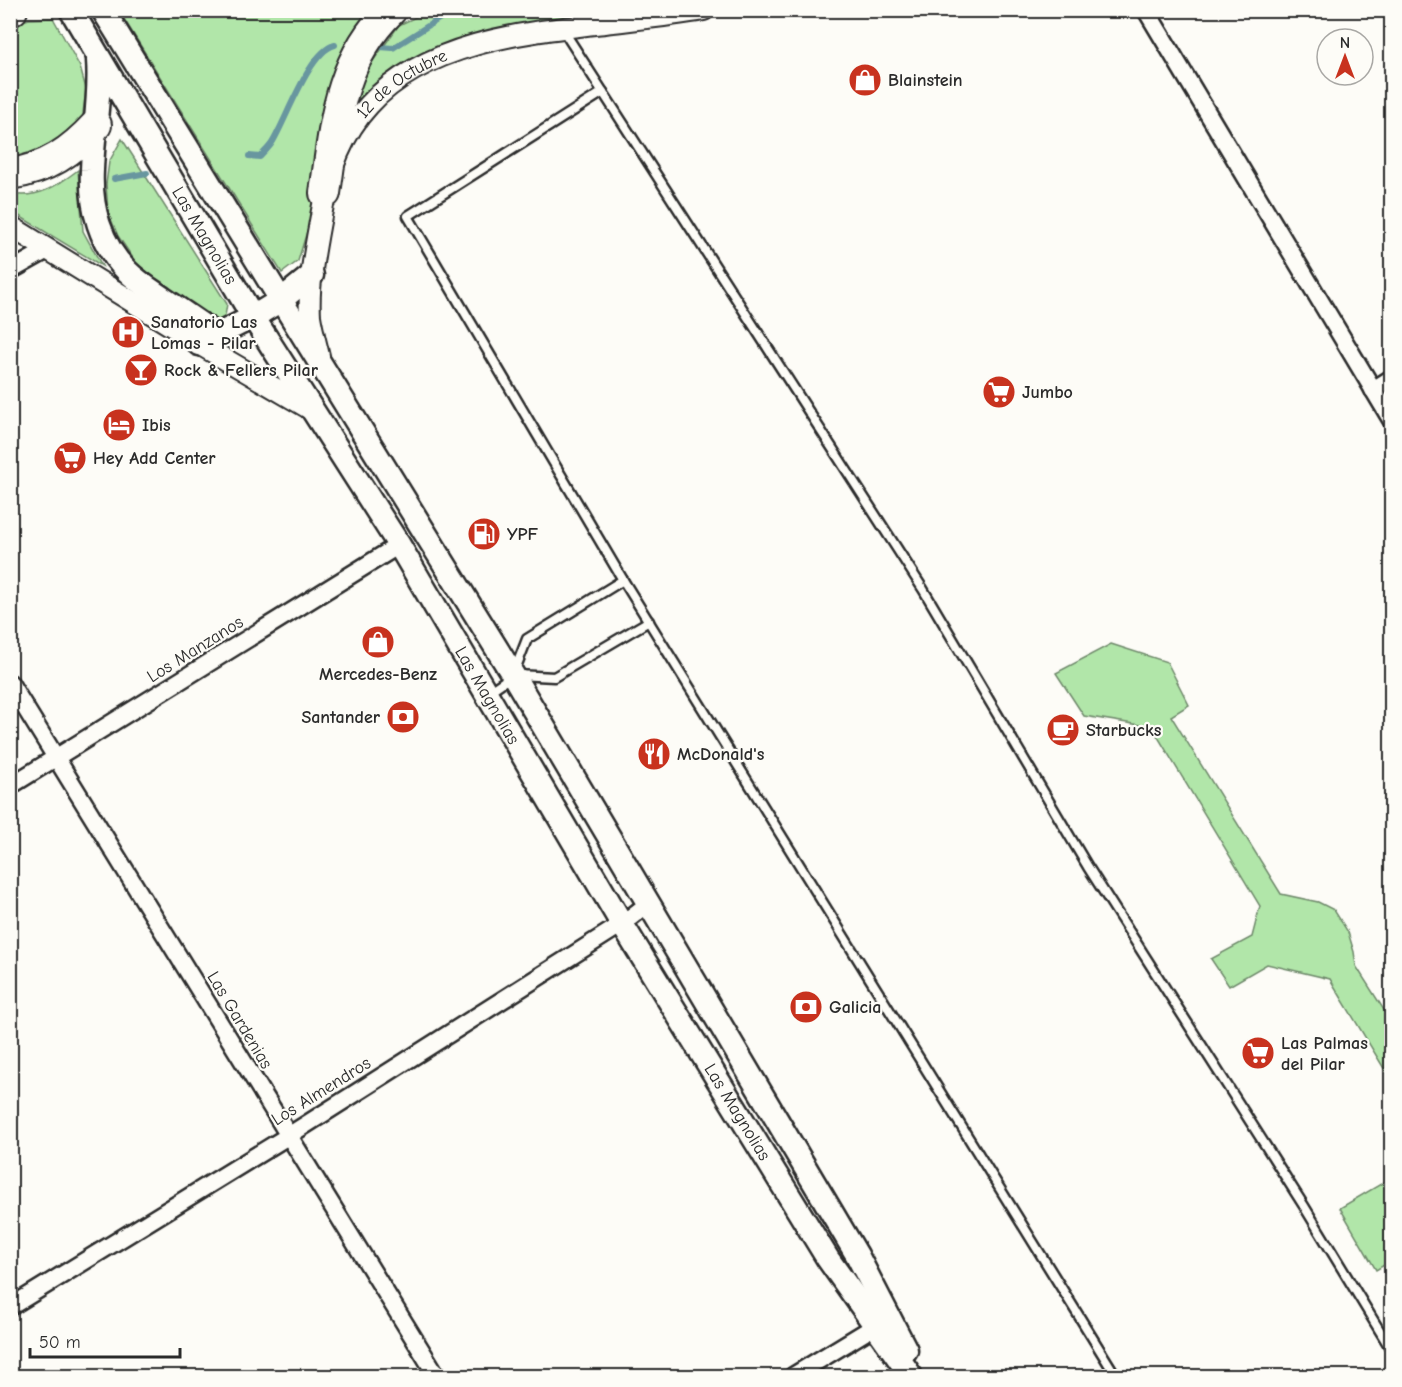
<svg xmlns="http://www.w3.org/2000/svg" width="1402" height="1387" font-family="'Comic Neue',sans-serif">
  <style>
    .green { fill: #b1e6a9; stroke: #6e886a; stroke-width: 1.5 }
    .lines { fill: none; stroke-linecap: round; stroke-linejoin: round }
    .stream { stroke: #67969f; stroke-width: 6 }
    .service-casing { stroke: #2b2b2b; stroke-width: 13 }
    .minor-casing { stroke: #2b2b2b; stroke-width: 21 }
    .tertiary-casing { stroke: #2b2b2b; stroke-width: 24 }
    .secondary-casing { stroke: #2b2b2b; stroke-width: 27 }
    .motorway-casing { stroke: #2b2b2b; stroke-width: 34 }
    .service { stroke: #fdfcf7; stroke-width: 8 }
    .minor { stroke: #fdfcf7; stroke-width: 16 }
    .tertiary { stroke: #fdfcf7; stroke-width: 20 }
    .secondary { stroke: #fdfcf7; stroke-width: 22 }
    .motorway { stroke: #fdfcf7; stroke-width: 30 }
    .labels { text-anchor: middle; stroke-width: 4.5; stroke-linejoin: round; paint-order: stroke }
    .poi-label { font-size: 18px; font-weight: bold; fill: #2b2b2b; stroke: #fdfcf7; text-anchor: start }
    .street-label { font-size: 18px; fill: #2b2b2b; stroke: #fdfcf7 }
  </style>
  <rect width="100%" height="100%" fill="#fdfcf7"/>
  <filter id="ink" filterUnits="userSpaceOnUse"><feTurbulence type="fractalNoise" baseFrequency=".0167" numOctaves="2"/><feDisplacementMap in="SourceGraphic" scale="12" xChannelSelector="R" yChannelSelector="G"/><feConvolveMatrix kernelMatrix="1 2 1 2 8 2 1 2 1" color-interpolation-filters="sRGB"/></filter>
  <g filter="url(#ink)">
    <g class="green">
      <path d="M119 11H377L324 129 311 218 298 261 282 273Z"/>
      <path d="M428 11H612L544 20 460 39 409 63 370 88 351 111 360 79 399 25Z"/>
      <path d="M53 18 80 67 86 89 82 121 62 144 10 164V25L29 19Z"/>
      <path d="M122 139 227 304 225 316 216 322 205 318 137 264 118 236 108 212 106 184 109 162Z"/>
      <path d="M78 170 83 231 102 266 11 211V194C38 199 57 186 78 170Z"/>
      <path d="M1111 644 1167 662 1189 705 1171 716 1281 894 1318 902 1334 910 1348 932 1354 952 1356 966 1391 1021V1080L1330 979 1267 964 1229 986 1211 959 1252 937 1260 906 1152 727 1084 716 1056 673Z"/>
      <path d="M1391 1178V1261L1376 1270 1340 1208Z"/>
    </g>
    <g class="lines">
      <g class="stream">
        <path d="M380 47 393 48 453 10"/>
        <path d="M249 156 260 157C264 152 269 148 272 143 286 121 309 51 335 45"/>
        <path d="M114 179 147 173"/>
      </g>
      <defs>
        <g id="service">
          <path d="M563 30 923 589 1088 867 1304 1206 1389 1346H1392"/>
          <path d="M603 92 408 216 623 580 1116 1376"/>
          <path d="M517 675 554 677 649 621"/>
          <path d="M487 693 513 675 527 639 623 580"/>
        </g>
        <g id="minor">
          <path d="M1146 10 1392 421"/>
          <path d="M10 271 49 249"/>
          <path d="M1373 390 1392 378"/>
          <path d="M10 683 437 1376"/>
          <path d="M10 786 399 545"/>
          <path d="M10 1307 288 1136 622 924 649 903"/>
          <path d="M793 1376 875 1326"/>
        </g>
        <g id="tertiary">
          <path d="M10 226 183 333 199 344 312 410"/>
          <path id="s1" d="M319 356C316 343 312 329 310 316 308 283 315 249 321 216 327 177 341 135 369 105 426 42 526 32 605 23 638 19 671 16 704 10"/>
        </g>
        <g id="secondary">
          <path id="s2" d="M71 10 253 317 399 545 622 924 828 1259 911 1376"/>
          <path d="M103 10 281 300 513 675 857 1255 906 1350"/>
          <path d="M98 60C101 97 93 133 92 170 90 207 100 244 127 271 138 282 151 290 164 299 182 311 199 323 217 335"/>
          <path d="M199 344 253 317 281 300 312 275"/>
        </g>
        <g id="motorway">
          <path d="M10 11 12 10"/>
          <path d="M10 174C47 169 72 151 96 125"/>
          <path d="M325 193C335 125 338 62 391 10"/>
        </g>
      </defs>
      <use href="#service" class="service-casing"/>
      <use href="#minor" class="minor-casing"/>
      <use href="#tertiary" class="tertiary-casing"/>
      <use href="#secondary" class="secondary-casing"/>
      <use href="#motorway" class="motorway-casing"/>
      <use href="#service" class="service"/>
      <use href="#minor" class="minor"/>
      <use href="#tertiary" class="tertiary"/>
      <use href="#secondary" class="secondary"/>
      <use href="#motorway" class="motorway"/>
    </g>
  </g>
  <defs>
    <symbol id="shop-disc" viewBox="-11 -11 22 22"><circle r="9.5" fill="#c8321e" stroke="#fdfcf7"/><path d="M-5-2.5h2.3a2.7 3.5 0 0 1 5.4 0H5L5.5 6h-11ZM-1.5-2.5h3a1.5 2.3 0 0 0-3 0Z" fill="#fff"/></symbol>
    <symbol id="hospital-disc" viewBox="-11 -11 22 22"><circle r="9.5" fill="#c8321e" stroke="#fdfcf7"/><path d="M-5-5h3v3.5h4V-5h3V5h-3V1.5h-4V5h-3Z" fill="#fff"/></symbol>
    <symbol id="bar-disc" viewBox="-11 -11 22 22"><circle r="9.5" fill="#c8321e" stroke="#fdfcf7"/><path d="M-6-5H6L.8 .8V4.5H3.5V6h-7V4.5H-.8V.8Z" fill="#fff"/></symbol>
    <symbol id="supermarket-disc" viewBox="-11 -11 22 22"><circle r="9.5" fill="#c8321e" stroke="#fdfcf7"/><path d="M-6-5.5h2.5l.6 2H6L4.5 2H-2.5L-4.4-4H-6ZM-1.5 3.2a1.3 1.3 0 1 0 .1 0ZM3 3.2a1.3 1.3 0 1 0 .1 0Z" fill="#fff"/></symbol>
    <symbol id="hotel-disc" viewBox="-11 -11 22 22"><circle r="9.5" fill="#c8321e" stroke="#fdfcf7"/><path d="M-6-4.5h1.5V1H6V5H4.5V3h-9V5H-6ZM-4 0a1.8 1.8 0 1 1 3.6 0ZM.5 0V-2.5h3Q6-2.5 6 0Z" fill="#fff"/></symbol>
    <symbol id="fuel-disc" viewBox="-11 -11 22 22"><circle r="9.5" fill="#c8321e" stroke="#fdfcf7"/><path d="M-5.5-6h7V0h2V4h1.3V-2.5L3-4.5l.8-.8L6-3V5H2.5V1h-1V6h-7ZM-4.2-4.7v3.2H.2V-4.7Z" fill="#fff"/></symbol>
    <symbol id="bank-disc" viewBox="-11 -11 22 22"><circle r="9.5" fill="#c8321e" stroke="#fdfcf7"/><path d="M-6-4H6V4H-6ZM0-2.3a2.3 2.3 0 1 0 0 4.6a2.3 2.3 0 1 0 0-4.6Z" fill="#fff"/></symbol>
    <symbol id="cafe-disc" viewBox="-11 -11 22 22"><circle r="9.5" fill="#c8321e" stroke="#fdfcf7"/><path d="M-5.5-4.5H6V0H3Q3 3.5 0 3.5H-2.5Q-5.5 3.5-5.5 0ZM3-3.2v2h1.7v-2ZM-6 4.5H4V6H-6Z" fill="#fff"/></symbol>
    <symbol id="restaurant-disc" viewBox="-11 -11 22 22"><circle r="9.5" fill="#c8321e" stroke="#fdfcf7"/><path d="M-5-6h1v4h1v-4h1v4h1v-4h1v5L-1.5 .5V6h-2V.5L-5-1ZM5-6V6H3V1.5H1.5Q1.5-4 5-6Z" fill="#fff"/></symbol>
  </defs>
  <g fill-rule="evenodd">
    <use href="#shop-disc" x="846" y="61" width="38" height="38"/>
    <use href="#hospital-disc" x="109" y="313" width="38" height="38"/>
    <use href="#bar-disc" x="122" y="351" width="38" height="38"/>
    <use href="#supermarket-disc" x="980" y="373" width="38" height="38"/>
    <use href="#hotel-disc" x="100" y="406" width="38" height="38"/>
    <use href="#supermarket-disc" x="51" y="439" width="38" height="38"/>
    <use href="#fuel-disc" x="465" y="515" width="38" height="38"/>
    <use href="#shop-disc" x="359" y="623" width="38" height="38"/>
    <use href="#bank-disc" x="384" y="698" width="38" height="38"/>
    <use href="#cafe-disc" x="1044" y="711" width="38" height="38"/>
    <use href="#restaurant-disc" x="635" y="735" width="38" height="38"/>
    <use href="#bank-disc" x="787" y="988" width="38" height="38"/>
    <use href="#supermarket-disc" x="1239" y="1034" width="38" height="38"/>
  </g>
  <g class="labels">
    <g class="poi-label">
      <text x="888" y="86">Blainstein</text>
      <text x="151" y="328">Sanatorio Las<tspan x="151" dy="21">Lomas - Pilar</tspan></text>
      <text x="164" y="376">Rock &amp; Fellers Pilar</text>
      <text x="1022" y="398">Jumbo</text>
      <text x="142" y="431">Ibis</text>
      <text x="93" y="464">Hey Add Center</text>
      <text x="507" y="540">YPF</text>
      <text x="378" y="680" text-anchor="middle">Mercedes-Benz</text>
      <text x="380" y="723" text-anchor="end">Santander</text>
      <text x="1086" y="736">Starbucks</text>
      <text x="677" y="760">McDonald's</text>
      <text x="829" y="1013">Galicia</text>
      <text x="1281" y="1049">Las Palmas<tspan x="1281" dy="21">del Pilar</tspan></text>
    </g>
    <g class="street-label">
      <text dy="6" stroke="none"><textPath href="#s1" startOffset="304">12 de Octubre</textPath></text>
      <text dy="6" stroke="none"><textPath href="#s2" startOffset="262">Las Magnolias</textPath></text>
      <text transform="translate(195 649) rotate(-32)" y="6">Los Manzanos</text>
      <text dy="6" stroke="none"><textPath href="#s2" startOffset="802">Las Magnolias</textPath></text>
      <text transform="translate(240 1020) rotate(59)" y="6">Las Gardenias</text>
      <text transform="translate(321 1091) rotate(-32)" y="6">Los Almendros</text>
      <text dy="6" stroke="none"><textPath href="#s2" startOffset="1288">Las Magnolias</textPath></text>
    </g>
  </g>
  <rect width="1402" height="1387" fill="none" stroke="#fdfcf7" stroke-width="36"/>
  <rect x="18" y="18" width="1366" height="1351" fill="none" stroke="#2b2b2b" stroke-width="2" filter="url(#ink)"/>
  <g transform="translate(1345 57)"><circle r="28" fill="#fdfcf7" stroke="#a9a8a5" stroke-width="1.5"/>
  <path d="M0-4.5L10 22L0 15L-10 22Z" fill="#c8321e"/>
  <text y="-9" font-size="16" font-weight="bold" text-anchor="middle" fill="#2b2b2b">N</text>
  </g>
  <path d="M30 1348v9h150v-9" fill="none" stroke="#2b2b2b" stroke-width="3"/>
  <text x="39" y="1348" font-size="18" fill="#2b2b2b" stroke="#fdfcf7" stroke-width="4.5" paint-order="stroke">50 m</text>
</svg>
